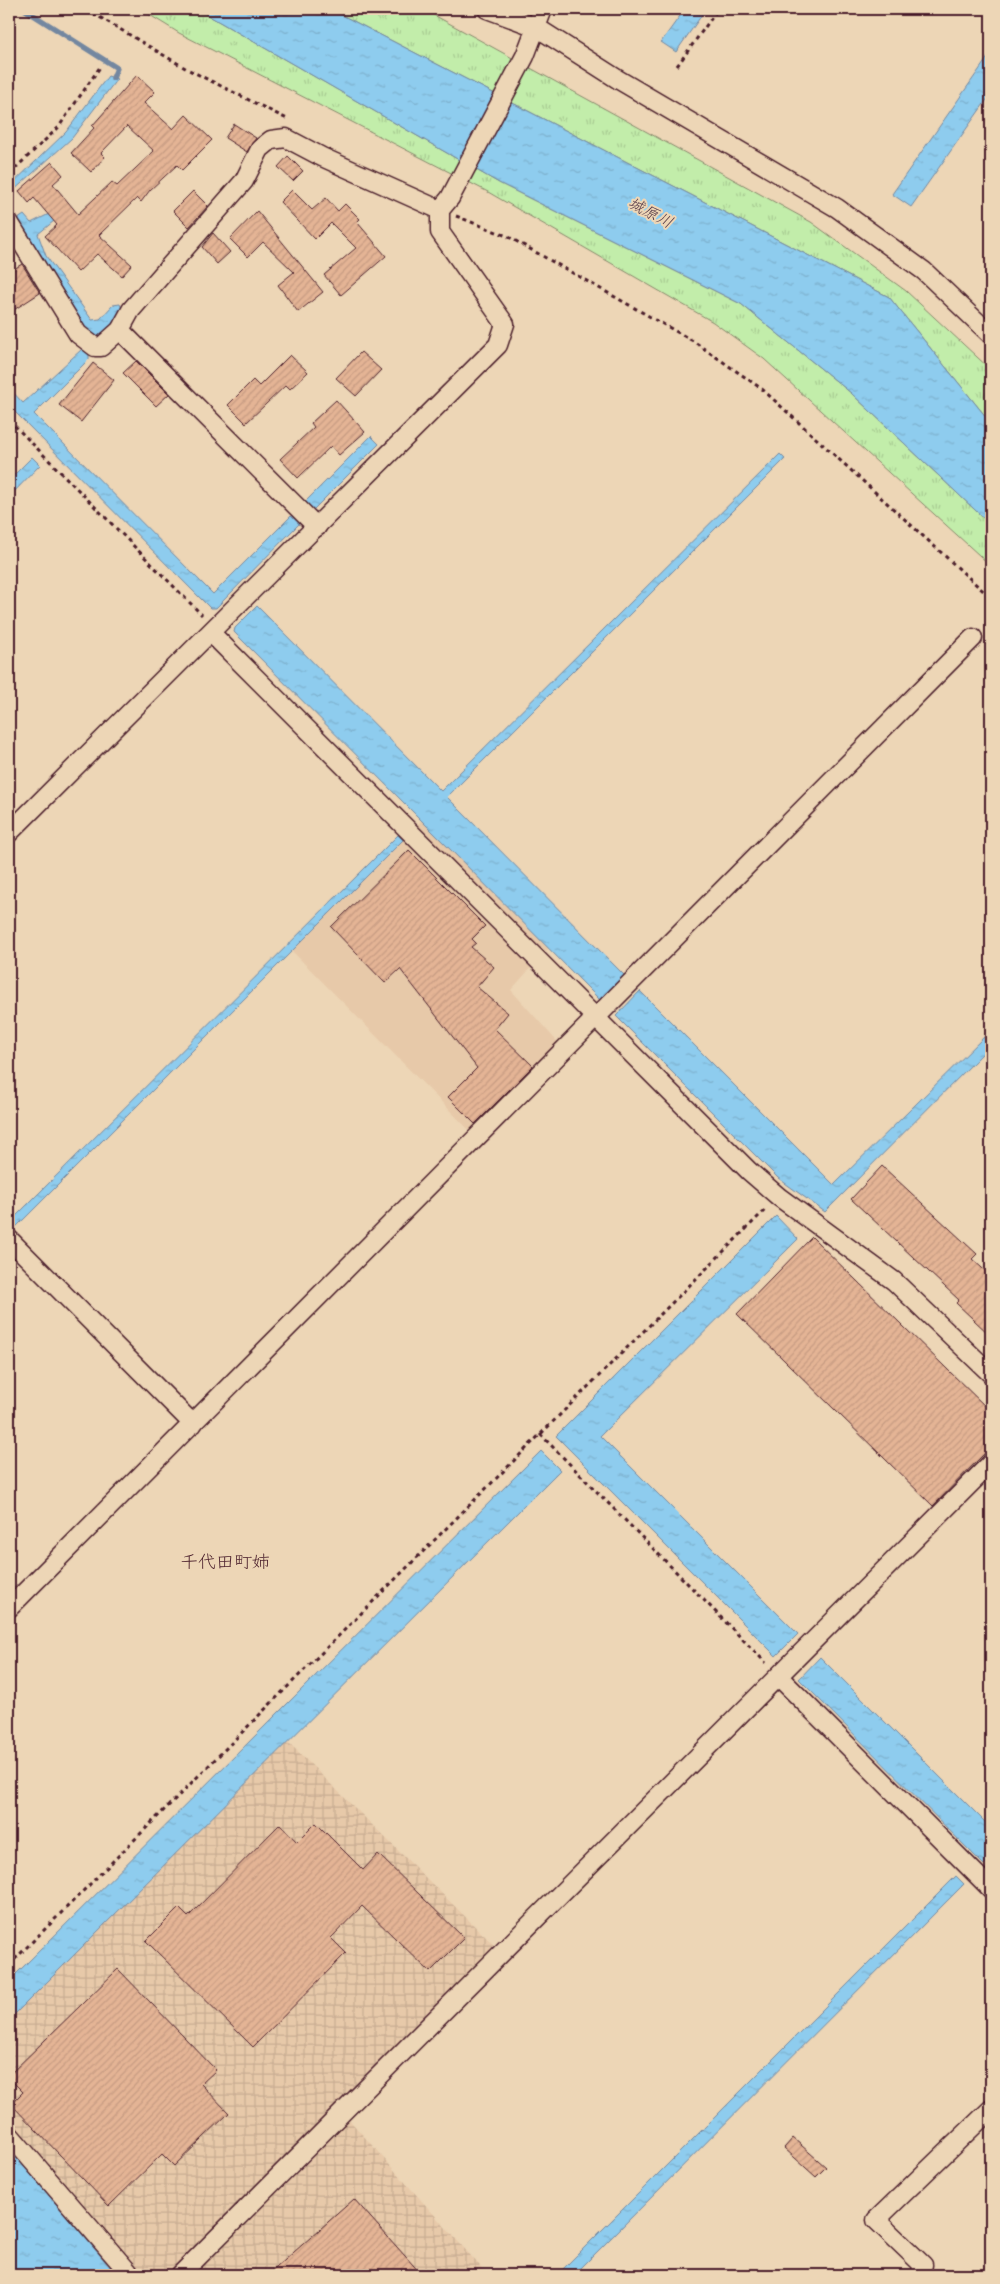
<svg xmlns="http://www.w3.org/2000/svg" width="1000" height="2284" font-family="Pangolin,'Klee One',sans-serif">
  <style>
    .built { fill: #e7c9a9 }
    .industrial { fill: url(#industrial-grid) }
    .grass { fill: url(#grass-tufts); stroke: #86866a }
    .water { fill: url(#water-ripples); stroke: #7387a0 }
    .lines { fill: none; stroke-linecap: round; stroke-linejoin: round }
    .stream { stroke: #7387a0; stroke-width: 5.5 }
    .building { fill: url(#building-hatch); stroke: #4a1f2b }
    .street-casing { stroke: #4a1f2b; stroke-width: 21 }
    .path { stroke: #4a1f2b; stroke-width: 3; stroke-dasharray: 4 4; stroke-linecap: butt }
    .street { stroke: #edd6b6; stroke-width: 18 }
    .labels { text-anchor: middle; stroke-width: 4; stroke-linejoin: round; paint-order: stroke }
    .water-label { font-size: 16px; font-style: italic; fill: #543948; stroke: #edd6b6 }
    .quarter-label { font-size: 18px; fill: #4a1f2b; stroke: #edd6b6 }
  </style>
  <defs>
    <pattern id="industrial-grid" width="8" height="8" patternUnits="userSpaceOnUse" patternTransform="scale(1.25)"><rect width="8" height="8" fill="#e7c9a9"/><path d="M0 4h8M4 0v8" fill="none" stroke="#c8ac92"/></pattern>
    <pattern id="grass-tufts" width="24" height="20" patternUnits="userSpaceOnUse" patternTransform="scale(1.25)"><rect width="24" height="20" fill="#c2edaa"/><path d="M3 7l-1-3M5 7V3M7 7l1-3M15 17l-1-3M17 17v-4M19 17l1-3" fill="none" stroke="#a8cb92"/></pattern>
    <pattern id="water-ripples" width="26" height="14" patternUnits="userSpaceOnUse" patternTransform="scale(1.25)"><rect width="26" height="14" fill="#8eccee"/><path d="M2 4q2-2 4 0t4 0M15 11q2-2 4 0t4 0" fill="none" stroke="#7cafcc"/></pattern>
    <pattern id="building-hatch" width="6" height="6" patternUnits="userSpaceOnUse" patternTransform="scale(1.25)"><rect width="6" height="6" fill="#e4b495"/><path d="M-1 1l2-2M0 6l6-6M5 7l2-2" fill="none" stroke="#c59a81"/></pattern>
  </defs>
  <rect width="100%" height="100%" fill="#edd6b6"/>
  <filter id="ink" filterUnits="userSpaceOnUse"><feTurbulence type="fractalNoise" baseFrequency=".02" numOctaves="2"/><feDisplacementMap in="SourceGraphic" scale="10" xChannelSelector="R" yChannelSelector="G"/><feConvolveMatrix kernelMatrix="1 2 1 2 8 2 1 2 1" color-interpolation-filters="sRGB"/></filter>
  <g filter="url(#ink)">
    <path class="built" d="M428 814 555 941 511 990 570 1056 483 1144 291 950Z"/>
    <path class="industrial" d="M284 1738 495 1946 336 2105 488 2275H140L9 2120V2015Z"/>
    <g class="grass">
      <path d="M140 9H197L499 183 741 304 851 393 991 525V566L764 359 713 322 488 192 179 33Z"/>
      <path d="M330 9H423L811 222 906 291 991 370V423L889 297Z"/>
    </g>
    <g class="water">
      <path d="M197 9H330L889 297 991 423V525L851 393 741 304 499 183Z"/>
      <path d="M685 9H706L676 52 661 42Z"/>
      <path d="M991 53V94L911 207 892 194Z"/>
      <path d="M108 76 117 79 72 138 12 192 14 201 9 204V187L66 132Z"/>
      <path d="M63 207 65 212 38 234 46 256 92 320 100 319 113 305 120 304 123 311 89 353V359L34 414 213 594 292 515 300 523 216 608H210L9 406V388L23 403 82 349 92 336 88 333 15 221 24 215 31 223Z"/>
      <path d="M371 436 379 444 313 510 305 502Z"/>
      <path d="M780 454 785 459 447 797 625 976 600 1000 234 632 235 628 257 606 441 791Z"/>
      <path d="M32 457 40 465 9 497V480Z"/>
      <path d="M398 835 403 840 9 1234V1223Z"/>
      <path d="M640 991 834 1185 991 1030V1045L825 1212 778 1178 616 1016Z"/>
      <path d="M776 1216 798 1239 600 1436 798 1634 776 1656 556 1436Z"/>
      <path d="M541 1451 560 1470 9 2020V1981Z"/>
      <path d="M820 1657 991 1828V1857L984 1865 799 1679Z"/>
      <path d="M956 1876 964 1884 574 2275H557Z"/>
      <path d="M9 2149 117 2275H9Z"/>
    </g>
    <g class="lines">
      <path class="stream" d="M24 9 117 68 113 78"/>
    </g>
    <g class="building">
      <path d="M137 75 155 92 144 103 173 129 186 115 212 140 182 170 177 165 150 190 141 202 137 198 99 235 132 265 122 276 97 254 78 272 45 236 57 225 34 198 29 203 19 191 52 162 63 175 53 184 78 214 112 182 117 186 154 151 127 126 101 153 105 157 91 172 71 153 94 128 92 126Z"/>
      <path d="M234 124 256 138 247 152 225 138Z"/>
      <path d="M288 156 303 171 293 181 278 167Z"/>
      <path d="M292 190 312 210 326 198 338 211 345 204 360 219 357 222 386 256 341 295 324 275 356 248 331 223 315 239 280 202Z"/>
      <path d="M193 191 208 206 189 227 173 211Z"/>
      <path d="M257 211 323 292 298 312 278 285 294 272 263 242 248 257 230 239Z"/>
      <path d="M213 233 230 252 217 264 202 247Z"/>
      <path d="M22 264 40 293 9 313V272Z"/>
      <path d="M361 352 381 370 356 396 336 378Z"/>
      <path d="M290 355 308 372 290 389 286 385 246 423 228 405 253 380 259 386Z"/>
      <path d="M136 361 169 394 156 406 123 373Z"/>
      <path d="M93 363 114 380 81 422 59 405Z"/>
      <path d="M336 400 365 432 339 455 331 446 298 478 280 459 314 427 311 423Z"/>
      <path d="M409 850 485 926 472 939 476 943 471 947 494 967 477 987 508 1013 495 1029 533 1066 475 1124 448 1097 477 1068 400 969 385 983 331 927Z"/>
      <path d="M882 1166 977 1254 972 1259 991 1276V1336L956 1303 959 1300 851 1199Z"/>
      <path d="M812 1237 991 1412V1450L983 1455 933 1506 737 1314Z"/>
      <path d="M316 1823 363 1870 378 1854 464 1938 430 1972 362 1906 331 1938 346 1953 253 2047 146 1941 179 1908 188 1917 280 1824 297 1842Z"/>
      <path d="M118 1969 216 2070 201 2084 229 2113 174 2166 162 2154 109 2206 11 2104 23 2092 9 2078V2075Z"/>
      <path d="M793 2138 826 2167 816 2177 784 2148Z"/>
      <path d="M354 2199 422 2275H268Z"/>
    </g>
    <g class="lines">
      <defs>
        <g id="street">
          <path d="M487 9 536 27 619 80 837 208 924 271 991 335"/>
          <path d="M9 222 78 334 95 347H101L120 330 131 310 244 181 260 149 271 140 286 138 322 157 440 210"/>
          <path d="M120 330 317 527"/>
          <path d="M211 633 749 1171 779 1197 894 1281 991 1374"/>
          <path d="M9 833 498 345 505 324 440 232V210L450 198 525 56 543 9"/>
          <path d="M9 1239 193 1424"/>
          <path d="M9 1608 973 638"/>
          <path d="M779 1677 991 1889"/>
          <path d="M9 2134 131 2275"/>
          <path d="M180 2275 991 1463"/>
          <path d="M920 2275 923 2265 876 2220 991 2109"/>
        </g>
      </defs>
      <use href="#street" class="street-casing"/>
      <g class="path">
        <path d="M86 9 187 69 289 120"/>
        <path d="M677 66 718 9"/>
        <path d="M9 174 58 128 100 67"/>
        <path d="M456 216 507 236 693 341 762 389 991 598"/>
        <path d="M9 420 202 615"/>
        <path d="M540 1434 766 1663"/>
        <path d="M9 1965 767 1208"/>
      </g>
      <use href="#street" class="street"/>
    </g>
  </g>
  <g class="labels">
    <g class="water-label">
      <text transform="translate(651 212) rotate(28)" y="6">城原川</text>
    </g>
    <g class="quarter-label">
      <text x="225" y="1568">千代田町姉</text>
    </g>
  </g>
  <rect width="1000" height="2284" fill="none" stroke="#edd6b6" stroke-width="30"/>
  <rect x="15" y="15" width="970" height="2254" fill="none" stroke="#4a1f2b" stroke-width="2" filter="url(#ink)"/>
</svg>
